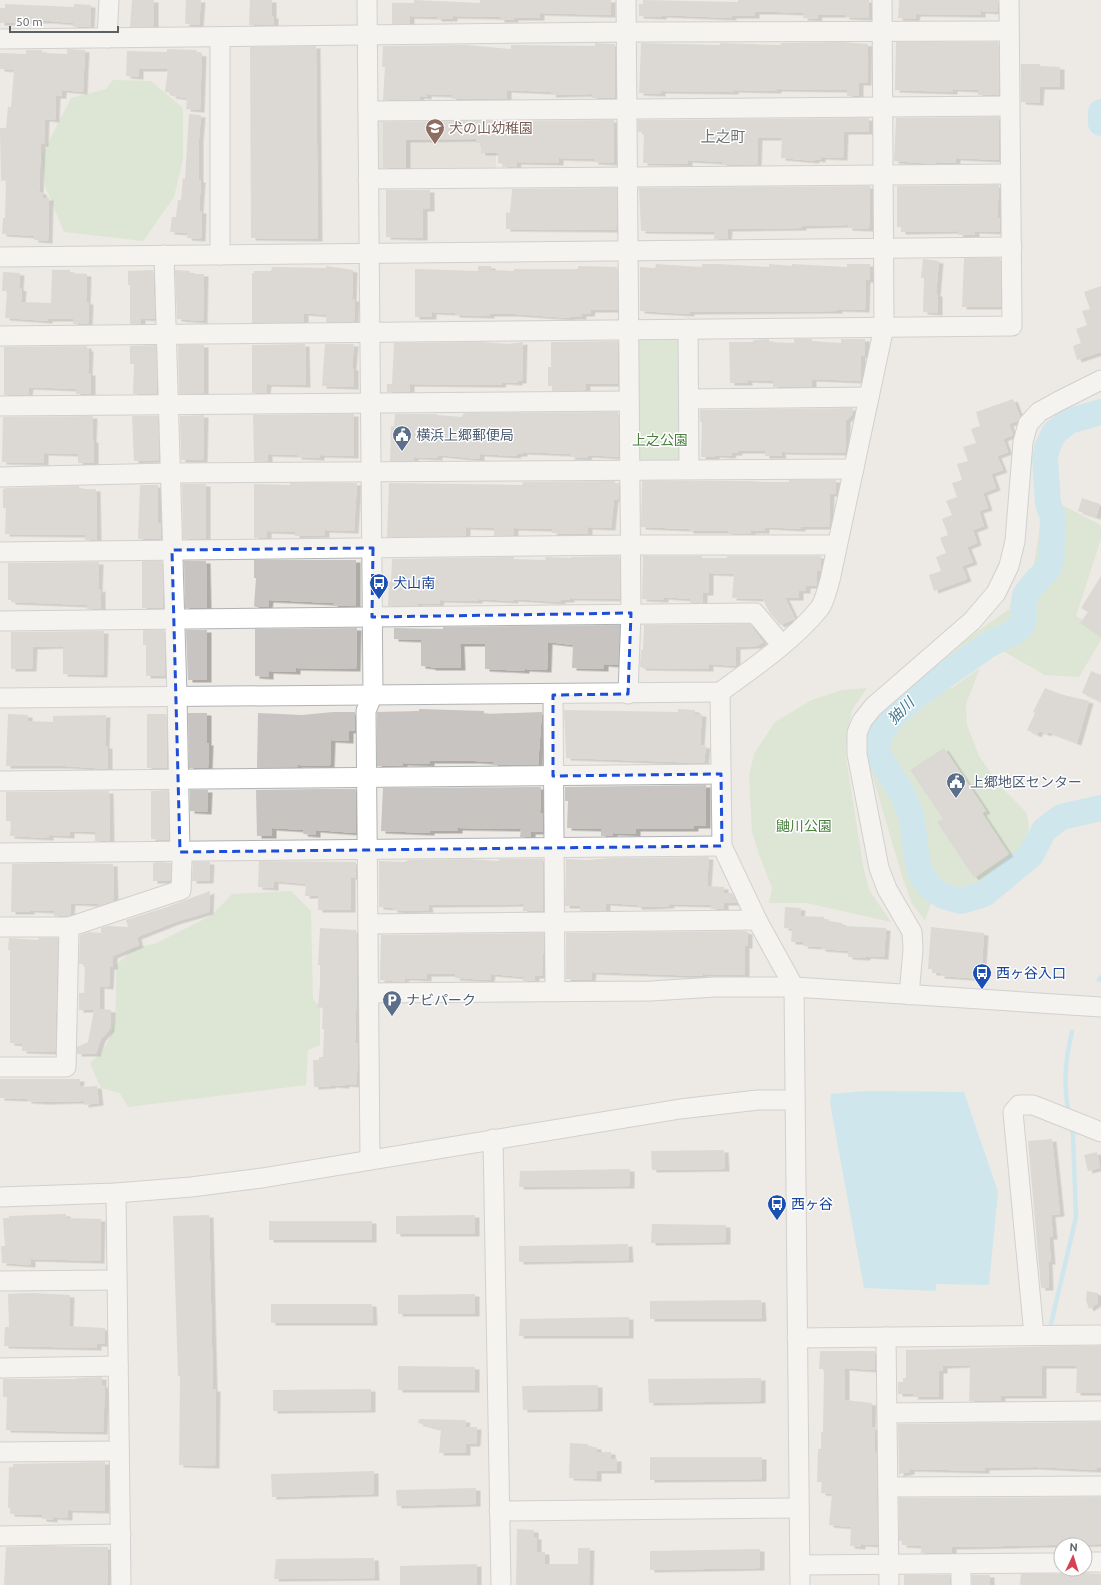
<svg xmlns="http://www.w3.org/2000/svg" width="1101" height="1585" font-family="Ubuntu,'Noto Sans JP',sans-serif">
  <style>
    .education { fill: #dcd9d3 }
    .green { fill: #c9e2c3 }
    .water { fill: #ace4f5 }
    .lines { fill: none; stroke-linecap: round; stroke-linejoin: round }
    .stream { stroke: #ace4f5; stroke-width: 4.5 }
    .river { stroke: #ace4f5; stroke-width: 26 }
    .building { fill: #c8c4c1; filter: url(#shadow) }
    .minor-casing { stroke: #afb3b5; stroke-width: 21 }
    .minor { stroke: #fff; stroke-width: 19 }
    .marked { fill: none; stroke: #1d4ed8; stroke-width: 3; stroke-dasharray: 8 5; stroke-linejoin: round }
    .labels { text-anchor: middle; stroke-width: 3; stroke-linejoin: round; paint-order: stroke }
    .education-label { font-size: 14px; fill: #785e54; stroke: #fff; text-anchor: start }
    .service-label { font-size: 14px; fill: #4e5e75; stroke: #fff; text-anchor: start }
    .park-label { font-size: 14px; fill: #49803e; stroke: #fff }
    .transit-label { font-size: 14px; fill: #164399; stroke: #fff; text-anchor: start }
    .neighbourhood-label { font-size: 15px; fill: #6d7375; stroke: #fff }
    .water-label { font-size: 15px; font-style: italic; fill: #447c95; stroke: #fff }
  </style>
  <defs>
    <filter id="shadow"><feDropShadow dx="4.5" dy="2.5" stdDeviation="0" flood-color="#0004"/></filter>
  </defs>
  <rect width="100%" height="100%" fill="#ede9e4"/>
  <path class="education" d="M496 112V174L374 175V115Z"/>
  <g class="green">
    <path d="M113 80 151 81 183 108V159L174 197 143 241 64 232 45 186 42 155 71 98 106 89Z"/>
    <path d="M636 337H679L686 464 635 465Z"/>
    <path d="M1052 488 1054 501 1101 525V539L1076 616 1101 631V640L1079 677 1045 675 1003 651 917 684 971 636 1029 595 1042 516 1038 497Z"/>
    <path d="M980 668 966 704 967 725 979 756 1000 786 1027 813 1029 829 1022 848 1007 867 981 886 960 893 944 888 924 868 922 841 911 810 900 783 885 761 882 748 889 734 945 687 952 688Z"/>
    <path d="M867 688 852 710 847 735 846 758 863 865 869 890 891 922 807 903H769L772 888 759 854 752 832 749 776 754 754 775 722 812 700 842 690Z"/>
    <path d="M868 761 884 770 904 801 924 878 936 889 925 920 912 904 902 876Z"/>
    <path d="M291 891 311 911 313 999 320 1007V1045L308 1050 306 1085 128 1107 120 1093 101 1088 90 1063C94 1059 100 1055 103 1050 119 1027 116 992 116 965L133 949 157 943 212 915 232 894Z"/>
  </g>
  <path class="water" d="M867 1091 964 1092 998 1192 989 1285 936 1284V1291L864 1288 830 1103 831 1094Z"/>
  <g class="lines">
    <g class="stream">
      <path d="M1099 980 1101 977"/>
      <path d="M1069 1114C1063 1086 1065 1059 1072 1032"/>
      <path d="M1051 1324 1076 1217 1073 1134 1071 1125"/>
    </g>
    <g class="river">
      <path d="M1101 112V123"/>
      <path d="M1101 412 1069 421 1054 433 1047 448 1045 459 1048 503 1053 518 1051 562 1047 570 1036 581 1025 595 1023 608 1024 618 1022 625 1014 632 988 645 917 695 891 718 883 729 879 739 877 753 903 795 911 815 918 864 922 876 931 888 943 896 961 901 984 894 1031 855 1044 830 1061 817 1101 808"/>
    </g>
  </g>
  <g class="building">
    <path d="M132 0H154V26L130 27Z"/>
    <path d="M186 0H201L199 25 185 24Z"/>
    <path d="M250 0H272V16H274V25H249Z"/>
    <path d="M414 0 480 3V0H611V15L540 13V18H514V20H500V17L453 16V19H437V17L410 16V23L392 24V3H414Z"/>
    <path d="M643 0 738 2V0H869V18L845 17V15H818L817 19 803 18 804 13 777 12H755V16H732V18L662 15V17L639 16V4H643Z"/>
    <path d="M899 0H998V12L981 11V15L916 14 915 19 898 18Z"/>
    <path d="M5 4 74 7V4L91 5 90 27H73V23L50 21H20V23H0V8H5Z"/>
    <path d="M842 42 868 44 867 83H859V96H847V90L777 89V91L734 90V92L661 91V94L639 93 641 43 720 45V43L781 45V43Z"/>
    <path d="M896 42H998L999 95H978V90L953 89V92L895 90Z"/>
    <path d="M595 43 615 44V98H592V94L551 95 552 92 507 90V99H452V95L427 94V97L420 96V100H383L385 67H382L383 46 467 45 511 49V45L595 46Z"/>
    <path d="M316 46 318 239 251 238 250 47Z"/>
    <path d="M67 49 85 50 83 92 62 90V96H56L55 120 45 119 44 144H41L39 192H42L43 198H49L48 241 34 240V236L2 234 3 218H5L6 180 1 181 0 128H6L8 107H11L14 70 0 69V53L26 54V50H42V53L67 54Z"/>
    <path d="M167 49 197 50 196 53 202 54 200 110 186 109 187 98 171 96 172 93 165 92 168 69H139V77L126 76 127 51 167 52Z"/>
    <path d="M1021 64H1040V66L1060 67V87H1040L1039 103 1021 102Z"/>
    <path d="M189 114 201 115 199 139V180H201L199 211H202L201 239 187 238 188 233 170 232 172 217H176L178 200H181L183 178 185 179Z"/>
    <path d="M999 117V160L956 158V163L936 162V164L894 161 896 118Z"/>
    <path d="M869 118V132H844L843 158 821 157V160L815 159V161L781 158 782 138H758L757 165H722V162L688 160V164L643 163 644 133 638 132V120Z"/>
    <path d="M614 120V163L594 162V159L559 158V163L517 162 516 167H502L503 164 498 163V153H481V143H476V139L406 140V168H383V122Z"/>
    <path d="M999 185 997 218H1000V232L975 231V235H958L959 231 901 232V227H897V186Z"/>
    <path d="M870 186 869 229 848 228V225L802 226V228L728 229 727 239H714L715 232 641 231 639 188Z"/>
    <path d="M617 188 616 230 506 229V212L510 213 512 189Z"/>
    <path d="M386 190H430V209H423V238L386 237Z"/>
    <path d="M964 258H1000L1001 307H962Z"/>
    <path d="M923 259 939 261 936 294H938V313L923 312 924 278H921Z"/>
    <path d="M656 264 702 267V264H718L769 267V264L792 266V264L847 267V264H870V280H866L865 310 838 309V311L690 312V314L640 311V267L655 268Z"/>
    <path d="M326 266 353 270 352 299H355L354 322H326L327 315 304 313V322L252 323V273H254V271H271L272 267 326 268Z"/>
    <path d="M478 266H491V270L514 271V269H578V266L617 267 618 310H591L590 314H582V317H570V318L515 314H490V316L455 315V313L432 312V317H415V269L478 271Z"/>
    <path d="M52 270H70V273L87 274 86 302H89L88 324H73V319H48V321L5 318 7 291H2L3 272 20 273 19 288 22 289 21 302 51 303Z"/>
    <path d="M153 270 155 319 141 318V324H130V285H128V271Z"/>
    <path d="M175 270 190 271V274H204L203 321 177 319Z"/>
    <path d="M1101 286V352L1077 360 1073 346 1081 343 1076 329 1087 325 1082 311 1090 309 1084 292Z"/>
    <path d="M769 339V342L794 343V339H812V341L841 343V339H865V356L861 355V381L812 379V387H773V381L748 380V383H730L729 342H753V340Z"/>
    <path d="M618 341V384H586V390L552 391V386H548V367H551V342Z"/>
    <path d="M480 342 508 344 523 342 522 381H518V383L502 382 501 385 410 384V392H387V384H392L394 343Z"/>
    <path d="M305 344 306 385 267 384 266 393H252V345Z"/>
    <path d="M325 344H354L352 368H354V387L322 386Z"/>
    <path d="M156 345 157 394H133L134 364H130V346Z"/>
    <path d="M178 345H204V393L179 394Z"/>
    <path d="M87 346V349H89L88 373H91V394H76V389L29 387 28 395H4V347Z"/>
    <path d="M1013 399 1020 417 1017 421 1009 424 1013 435 1003 439 1008 452 997 456 1003 470 991 474 996 488 983 493 988 508 979 511 984 526 973 530 977 543 967 547 973 562 962 566 967 579 934 591 929 575 941 571 936 557 946 553 940 538 948 535 942 519 952 515 946 501 957 497 952 483 962 480 957 464 968 461 963 447 976 443 971 429 980 426 976 412Z"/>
    <path d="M853 408 852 415 846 420V423L845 453 781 452 782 456H765V451H738V453H732L731 456 715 455V457H701L702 422H700V410Z"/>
    <path d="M618 412 619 457 588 455 587 458 570 457 571 454 523 452V454H517L516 456 480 454V459L438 455V458L414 457V461H390L391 426H394L395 414H437V415L462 417 463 414 466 413Z"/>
    <path d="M354 414V456L320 455V458L297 457V455L268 454V461L254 462 253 415Z"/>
    <path d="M204 415 203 460H181L180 416Z"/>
    <path d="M93 416 92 440H94V463H78V454L44 453V463L2 462 3 417Z"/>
    <path d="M132 416H158L159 460 134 461Z"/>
    <path d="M789 480H836V494H830L829 527H801V529L765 527V531H751V534H728V531H689V529L641 527 642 481H751L764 482H789Z"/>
    <path d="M615 481V484H619L618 500 614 499 611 528 588 527V534L552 533 553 529 514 528V535L494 536V528L466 527V536L387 537 389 483 522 485 523 482Z"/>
    <path d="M290 483H357L354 531 325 530V535L295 536V532L267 531V538H254V484L290 485Z"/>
    <path d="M182 484H206V539H183Z"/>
    <path d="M140 485H158V523H161V539H138Z"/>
    <path d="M79 486V489H96L97 540H85V535L5 534 6 508H3V489L6 488Z"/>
    <path d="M1082 498 1100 504 1096 517 1078 511Z"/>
    <path d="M619 556 620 599 570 598V600H561V602L514 599V601L478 599V601L440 600 439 604 418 603V606H388L389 582H391L392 559 514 557V559L545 560 546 557 571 558V557Z"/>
    <path d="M643 556H702V558H727V556H821L820 571 817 570V586H806V591H799V598H785L795 619 780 625 769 612 763 599 732 598 734 574 709 573V593H703V603H690V599L664 597V600L642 599Z"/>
    <path d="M254 560H356V606H333V603L269 600 268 607H256L254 606 256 578H254Z"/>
    <path d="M142 561H162L163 608H142Z"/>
    <path d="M184 561H206L207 608H185Z"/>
    <path d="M99 562 98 590 101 589V609H87V605L11 602V600H8V563Z"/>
    <path d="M1101 576V637L1080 623 1088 612 1081 608Z"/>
    <path d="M750 624 763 642 757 646 736 647V666L709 664V669L642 668 640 666 641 650H643L644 625Z"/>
    <path d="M620 625 618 665 604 664V669L572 668 573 645 548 642 547 670 525 669V671L485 669V644H460L461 668H431V667L421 666V640L394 639V628L443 629V627Z"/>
    <path d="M357 628 356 669 296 668V672L269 671V677L255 676V629Z"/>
    <path d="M143 630H164L165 676H146V645H143Z"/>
    <path d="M186 630H207V680H188Z"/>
    <path d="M104 631 103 675 63 674V646L33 647 32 669H11V632Z"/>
    <path d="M1091 671 1101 675V702L1082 693Z"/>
    <path d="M1045 688 1060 694 1089 701 1077 743 1048 732 1047 734 1039 731 1037 735 1027 730 1035 713 1033 712Z"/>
    <path d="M419 709 484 711V714L542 712 538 765H493V762L475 761H430V764L403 763V766H377V712L419 711Z"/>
    <path d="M678 709 695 710V714H702L700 745 706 746 704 763 566 758 564 710 678 712Z"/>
    <path d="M333 712H355V731H349V741L331 740 330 766 298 765V767L257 768 258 713 302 715Z"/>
    <path d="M188 713H207V743H209L208 768H189Z"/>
    <path d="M8 714 28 715V721L53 722V716L106 715 105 746H108V769L65 766H6Z"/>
    <path d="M147 714H166L167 768H147Z"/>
    <path d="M944 748 986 811 982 813 1009 854 974 878 937 822 943 819 910 770Z"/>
    <path d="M706 785V826H694V829H636V834L613 833V836H601V829L567 828 568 801H565V787Z"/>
    <path d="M541 787 540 813H543V832H531V837H520L521 829 458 828V831H430V833L381 831 383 788Z"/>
    <path d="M317 789H356V833L316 830V835L303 834 304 830 272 828V836H257L256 790Z"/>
    <path d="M168 790 169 840 151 839V791Z"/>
    <path d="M190 790H208L207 812 190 811Z"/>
    <path d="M109 791 110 841H95V832L70 831V836L49 835V838L10 836 11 821H6V792Z"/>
    <path d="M709 857 707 886 724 887V893H732L737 903H724V909H711L712 905 670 904V906L649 907H637V905L606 903V911H580V906H565L566 859 587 860 612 858Z"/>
    <path d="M469 859 499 861V859H543V911H523V904L428 905 429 910 401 911 393 910V908L379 907V861L404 862 408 860Z"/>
    <path d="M259 861 356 862V878L351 877V910H318V896H305L306 884 274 881V888L258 887Z"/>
    <path d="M159 862 171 863 170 881H153V863Z"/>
    <path d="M193 862H210L209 881H192Z"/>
    <path d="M56 863 113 864 114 901 98 906V904L71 903 70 915 67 916H54V911L30 910V912H11L12 864Z"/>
    <path d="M210 891 209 912 175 922 137 937 139 945 113 956V967H110L109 987 100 986V1009L111 1010 110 1029 101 1039 96 1054H77V1047L88 1042 94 1010H79V993H84L85 964H79L80 935 89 932 101 933V928L107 926 128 927 126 920 167 907Z"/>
    <path d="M785 907 801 908 800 916 824 917V920L842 923V926L886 928 884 957 866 956V958L848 957V951L821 949V947L803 946 804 942H791L792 929 784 928Z"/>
    <path d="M931 927 984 933 982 965H985L984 979 940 976V973H932V969H928Z"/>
    <path d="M320 928 356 930 357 981 355 1043H358V1059L356 1085 345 1084V1086L331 1085V1086L314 1087 313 1060H319V1057H323L324 1029H322L323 1008 318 1007 320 983V965H318Z"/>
    <path d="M743 931 748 932V946H745V975L703 974 702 976 592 972 591 980 566 979V933Z"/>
    <path d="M544 933 542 976H535V981H523V977L491 974 490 980 455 978 456 974H427V979L405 978 404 982 380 980 381 935Z"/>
    <path d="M9 938 38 940V938H58L55 1052 22 1051V1044L10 1043V950H8Z"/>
    <path d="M0 1079H80L79 1087 97 1086 99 1103 84 1105V1101L43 1102 27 1101V1099L0 1098Z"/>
    <path d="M1052 1139 1060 1214 1051 1215 1053 1237H1049L1051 1262H1048L1049 1288H1041L1028 1141Z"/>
    <path d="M724 1150 725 1169 652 1170 651 1151Z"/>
    <path d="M1097 1152 1100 1168 1088 1171 1084 1155Z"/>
    <path d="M630 1169V1186L519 1187 520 1171Z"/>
    <path d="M66 1214V1218L101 1219 100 1261 31 1259V1265L2 1263 1 1246H5L3 1218H9V1216Z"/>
    <path d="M209 1215 213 1389H216L215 1466 179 1465 180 1376H178L173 1216Z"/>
    <path d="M475 1215V1234H396V1216Z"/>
    <rect x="269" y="1221" width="103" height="19"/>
    <path d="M652 1224 726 1225V1242L651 1243Z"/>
    <path d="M628 1244 629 1260 519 1262V1246Z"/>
    <path d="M1087 1291 1098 1293V1303L1089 1309 1086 1300Z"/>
    <path d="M33 1293 70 1295 69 1326 105 1328V1344H97V1348L4 1346 5 1327H9L8 1294Z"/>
    <path d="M475 1294V1314H398V1295Z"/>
    <path d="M761 1300 762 1319H650V1301Z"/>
    <path d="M271 1304H372L373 1323H271Z"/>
    <path d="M629 1317V1336H519L520 1319Z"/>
    <path d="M1062 1346H1101V1393H1076L1077 1366H1042V1396H1001V1401H969L970 1365 943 1366V1371H939V1397H913L914 1394H898V1382H903V1378H906V1350Z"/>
    <path d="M820 1351H875V1370L845 1368V1400L872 1403 871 1427H875V1451H876L878 1545 861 1544V1547L850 1546 851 1527 829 1525 832 1494 821 1493 822 1482H817L818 1449H821V1432H823L824 1369H819Z"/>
    <path d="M398 1366 475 1367V1390H398Z"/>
    <path d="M102 1377V1385L105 1386 103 1432 6 1430 7 1397H3V1379H76V1378Z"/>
    <path d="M761 1378V1401L649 1403 648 1379Z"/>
    <path d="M598 1385V1409L523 1410 522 1386Z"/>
    <path d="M371 1389V1410L273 1411V1390Z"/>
    <path d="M419 1419 466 1420 465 1427H477L476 1444H466V1453H439L441 1429 418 1423Z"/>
    <path d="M1101 1422V1468H1097V1470L1035 1467 985 1468V1471L910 1469V1472L899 1474 898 1424Z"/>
    <path d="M570 1443 588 1444V1447H597V1452H611V1459H617V1471H597V1479L569 1478Z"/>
    <path d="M650 1457H762V1479L650 1480Z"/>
    <path d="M105 1462V1511L68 1510V1518L53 1517V1520L42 1519V1515L10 1514V1508H8L9 1467H13V1464Z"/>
    <path d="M374 1471V1494L272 1497 271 1474Z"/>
    <path d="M476 1488V1504L397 1506 396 1490Z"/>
    <path d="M1101 1497V1544L952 1547V1553H921V1546L902 1545V1541H899V1498Z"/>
    <path d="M517 1529 534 1530V1537H537V1552H545V1564H578V1548H590L589 1585H516Z"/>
    <path d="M42 1546 108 1547 107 1585H4L6 1547Z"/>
    <path d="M760 1549V1568L650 1570V1551Z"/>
    <path d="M374 1558 375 1578 274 1579 276 1559Z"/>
    <path d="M477 1564V1585H400V1566Z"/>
    <path d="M1067 1572 1101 1574V1585H1020L1021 1574H1061Z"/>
    <rect x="904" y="1575" width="46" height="10"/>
    <rect x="972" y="1575" width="18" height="10"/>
  </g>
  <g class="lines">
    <defs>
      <g id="minor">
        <path d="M367 0 373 694 366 711 370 1160"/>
        <path d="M626 0 631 613 628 694"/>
        <path d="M220 37V255"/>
        <path d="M107 38 109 0"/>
        <path d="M0 39 626 32 1009 31"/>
        <path d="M368 111 1009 106"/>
        <path d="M368 179 1010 174"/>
        <path d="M0 257 1012 247"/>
        <path d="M688 329 689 468"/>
        <path d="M0 336 1012 326 1009 0"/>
        <path d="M689 399 869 397"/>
        <path d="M0 406 629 401"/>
        <path d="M0 477 170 473 854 469"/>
        <path d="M0 552 630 545H836"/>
        <path d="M0 621 755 613 781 644"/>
        <path d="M720 692 722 846 757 920 794 987 800 1585"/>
        <path d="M553 695 555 990"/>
        <path d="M0 698 720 692C752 669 794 640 819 609 825 602 827 589 830 580L884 327 882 0"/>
        <path d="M0 781 721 774"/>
        <path d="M0 853 722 846"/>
        <path d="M368 924 757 920"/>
        <path d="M0 927H69"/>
        <path d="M369 993 651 991 715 987H794L1101 1007"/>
        <path d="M909 995 913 950 912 932 887 889 879 868 857 754V733L862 721 873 707 972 621 996 593 1009 566 1015 541 1023 442 1028 424 1039 412 1059 401 1101 380"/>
        <path d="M0 1067H66L69 927 181 890 182 861 180 852 177 696 164 255"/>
        <path d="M493 1139 501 1585"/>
        <path d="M116 1193 121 1585"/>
        <path d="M0 1197 116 1193 191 1187 262 1178 680 1109 758 1100H795"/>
        <path d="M0 1281 117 1280"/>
        <path d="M1034 1335 1013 1112 1019 1105H1033L1101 1132"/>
        <path d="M886 1337 889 1585"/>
        <path d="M797 1338 1101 1335"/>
        <path d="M0 1368 118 1366"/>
        <path d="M887 1413 1101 1411"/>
        <path d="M0 1452 119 1451"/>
        <path d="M888 1487 1101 1486"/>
        <path d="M499 1511 799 1508"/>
        <path d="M0 1536 121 1534"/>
        <path d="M1085 1562H1101"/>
        <path d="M961 1564V1585"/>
        <path d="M800 1565 1061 1563"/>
      </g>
    </defs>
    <use href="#minor" class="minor-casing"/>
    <use href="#minor" class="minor"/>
  </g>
  <path d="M0 0H1101V1585H0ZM373 548 372 617 631 613 628 694 553 695V776L721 774 722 846 180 852 172 550Z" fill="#ede9e4" fill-opacity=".55" fill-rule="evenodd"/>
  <path class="marked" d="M373 548 372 617 631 613 628 694 553 695V776L721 774 722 846 180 852 172 550Z"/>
  <defs>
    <symbol id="school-pin" viewBox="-11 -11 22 30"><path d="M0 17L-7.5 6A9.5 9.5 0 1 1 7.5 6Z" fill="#8d6e63" stroke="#fff"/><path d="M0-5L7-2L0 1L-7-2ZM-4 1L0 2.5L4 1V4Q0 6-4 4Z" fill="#fff"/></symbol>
    <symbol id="civic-pin" viewBox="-11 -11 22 30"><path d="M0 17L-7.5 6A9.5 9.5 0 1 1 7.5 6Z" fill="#5c6f8a" stroke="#fff"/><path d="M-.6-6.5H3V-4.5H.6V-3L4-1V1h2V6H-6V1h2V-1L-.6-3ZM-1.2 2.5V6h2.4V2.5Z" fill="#fff"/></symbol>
    <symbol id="bus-pin" viewBox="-11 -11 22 30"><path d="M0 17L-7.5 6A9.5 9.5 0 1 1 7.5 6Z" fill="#1a4fb4" stroke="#fff"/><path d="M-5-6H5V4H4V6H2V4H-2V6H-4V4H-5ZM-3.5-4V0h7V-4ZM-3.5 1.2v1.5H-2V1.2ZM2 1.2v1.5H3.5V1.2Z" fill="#fff"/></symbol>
    <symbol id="parking-pin" viewBox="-11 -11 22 30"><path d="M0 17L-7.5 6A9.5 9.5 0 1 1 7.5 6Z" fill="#5c6f8a" stroke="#fff"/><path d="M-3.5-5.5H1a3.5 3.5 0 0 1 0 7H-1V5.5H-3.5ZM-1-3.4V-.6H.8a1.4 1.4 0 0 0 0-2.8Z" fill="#fff"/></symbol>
  </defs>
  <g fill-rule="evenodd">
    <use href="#school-pin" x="424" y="117" width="22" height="30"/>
    <use href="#civic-pin" x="391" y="424" width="22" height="30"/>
    <use href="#bus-pin" x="368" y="572" width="22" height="30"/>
    <use href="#civic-pin" x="945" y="771" width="22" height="30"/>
    <use href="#bus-pin" x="971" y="962" width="22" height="30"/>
    <use href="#parking-pin" x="381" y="989" width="22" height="30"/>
    <use href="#bus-pin" x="766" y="1193" width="22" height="30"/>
  </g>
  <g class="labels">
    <g class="education-label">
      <text x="449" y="133">犬の山幼稚園</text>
    </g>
    <g class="service-label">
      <text x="416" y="440">横浜上郷郵便局</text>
      <text x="970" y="787">上郷地区センター</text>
      <text x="406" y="1005">ナビパーク</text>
    </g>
    <g class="park-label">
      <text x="660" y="445">上之公園</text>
      <text x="804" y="831">鼬川公園</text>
    </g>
    <g class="transit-label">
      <text x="393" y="588">犬山南</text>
      <text x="996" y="978">西ヶ谷入口</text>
      <text x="791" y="1209">西ヶ谷</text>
    </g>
    <g class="neighbourhood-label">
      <text x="723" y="142">上之町</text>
    </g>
    <g class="water-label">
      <text transform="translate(901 711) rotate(-45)" y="5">㹨川</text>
    </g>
  </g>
  <g transform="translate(1073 1557) rotate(4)"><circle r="19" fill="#ffffff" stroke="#bec0c1"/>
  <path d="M0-3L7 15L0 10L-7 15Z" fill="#d54254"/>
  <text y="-6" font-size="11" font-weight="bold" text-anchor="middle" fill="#5c6163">N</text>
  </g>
  <path d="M10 26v6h108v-6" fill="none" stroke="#5c6163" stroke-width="2"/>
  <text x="16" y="26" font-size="12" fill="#5c6163" stroke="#ffffff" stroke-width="3" paint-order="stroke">50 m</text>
</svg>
